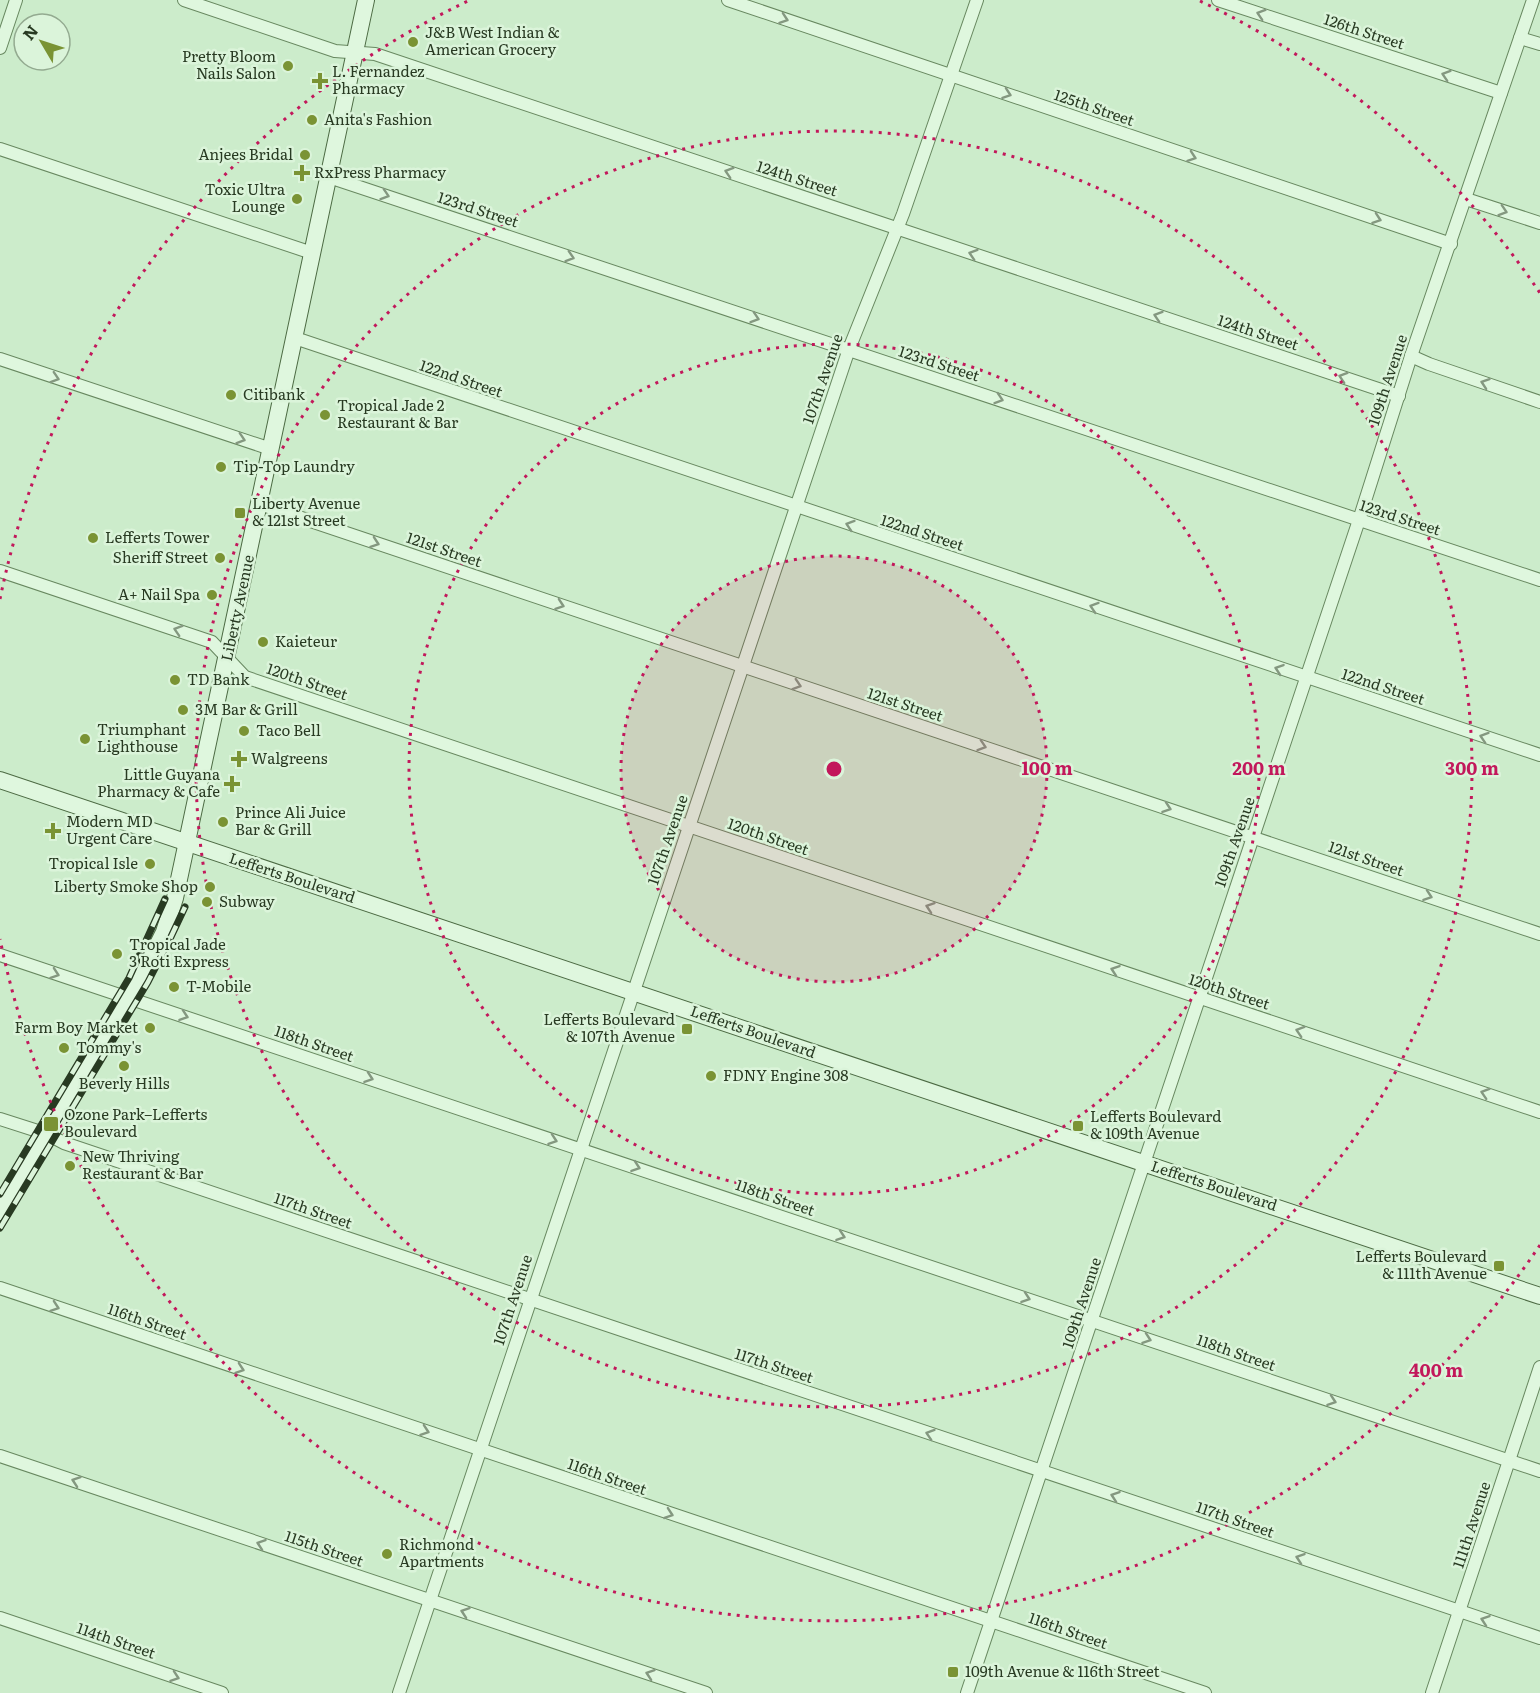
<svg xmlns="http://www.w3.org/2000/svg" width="1540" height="1693" font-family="Literata,serif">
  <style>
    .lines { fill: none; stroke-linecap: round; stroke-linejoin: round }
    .street-casing { stroke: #688860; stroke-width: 14 }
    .secondary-casing { stroke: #4c6a43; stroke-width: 18 }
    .street { stroke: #dff7de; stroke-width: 12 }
    .secondary { stroke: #dff7de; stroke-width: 16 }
    .rail-casing { stroke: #283a22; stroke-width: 7 }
    .rail { stroke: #dbf4da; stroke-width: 4.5; stroke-dasharray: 14; stroke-linecap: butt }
    .oneway { stroke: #849880 }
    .ring { fill: none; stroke: #c2185b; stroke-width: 3; stroke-dasharray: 3 6 }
    .poi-dot { fill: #7a9334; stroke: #dbf4da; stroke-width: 2 }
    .labels { text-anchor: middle; stroke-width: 5; stroke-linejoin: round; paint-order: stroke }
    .street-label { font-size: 15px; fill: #283a22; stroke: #dbf4da }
    .poi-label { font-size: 15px; fill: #283a22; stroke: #dbf4da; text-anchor: start }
    .centre { fill: #c2185b; stroke: #dbf4da; stroke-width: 3 }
    .ring-label { font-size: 18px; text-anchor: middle; font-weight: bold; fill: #c2185b; stroke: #dbf4da; stroke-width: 5; stroke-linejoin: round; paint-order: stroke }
  </style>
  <rect width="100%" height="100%" fill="#cceccb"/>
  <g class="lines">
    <defs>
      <g id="street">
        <path d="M184 0 335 51 375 54 1399 396"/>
        <path d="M728 0 1451 244"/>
        <path d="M1218 0 1501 93"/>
        <path d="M1520 38 1540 44"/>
        <path d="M0 48 16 0"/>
        <path d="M0 149 312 253"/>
        <path d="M329 177 1540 580"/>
        <path d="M1466 199 1540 223"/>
        <path d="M295 338 1540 755"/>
        <path d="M1411 356 1429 364 1540 402"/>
        <path d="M0 359 271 449"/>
        <path d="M260 504 1540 934"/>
        <path d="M0 571 212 642 245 677 1540 1112"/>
        <path d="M0 955 1540 1471"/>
        <path d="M0 1119 47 1134 64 1143 1540 1638"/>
        <path d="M0 1288 1205 1693"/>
        <path d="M0 1456 706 1693"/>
        <path d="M0 1618 222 1693"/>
        <path d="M399 1693 849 349 903 214 977 0"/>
        <path d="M967 1693 1359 520 1411 356 1533 0"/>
        <path d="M1432 1693 1540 1367"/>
      </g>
      <g id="secondary">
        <path d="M0 780 1540 1296"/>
        <path d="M0 1212 150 960 164 932 175 898 366 0"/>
      </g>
    </defs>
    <use href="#street" class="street-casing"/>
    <use href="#secondary" class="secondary-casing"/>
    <use href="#street" class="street"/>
    <use href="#secondary" class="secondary"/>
    <defs>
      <g id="rail">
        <path d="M0 1194 129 978 165 899"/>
        <path d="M0 1228 148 982 169 941 185 907"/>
      </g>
    </defs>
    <use href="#rail" class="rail-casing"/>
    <use href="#rail" class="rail"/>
  </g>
  <defs><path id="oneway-chevron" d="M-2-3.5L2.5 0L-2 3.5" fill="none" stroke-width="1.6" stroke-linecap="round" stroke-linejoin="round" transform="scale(1.5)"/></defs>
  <g class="oneway">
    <use href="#oneway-chevron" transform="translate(1261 14) rotate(-162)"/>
    <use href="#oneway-chevron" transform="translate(784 19) rotate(19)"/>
    <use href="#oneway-chevron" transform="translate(1446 75) rotate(-162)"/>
    <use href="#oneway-chevron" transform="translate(1007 94) rotate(19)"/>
    <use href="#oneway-chevron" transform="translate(1192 157) rotate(19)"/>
    <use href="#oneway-chevron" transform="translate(729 172) rotate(-162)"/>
    <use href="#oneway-chevron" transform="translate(385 195) rotate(18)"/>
    <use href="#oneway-chevron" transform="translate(1503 211) rotate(18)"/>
    <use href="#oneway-chevron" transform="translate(1377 219) rotate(19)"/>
    <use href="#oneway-chevron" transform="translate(973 254) rotate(-162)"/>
    <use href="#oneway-chevron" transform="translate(570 257) rotate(18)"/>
    <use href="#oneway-chevron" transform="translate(1158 316) rotate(-162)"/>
    <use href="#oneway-chevron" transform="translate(755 318) rotate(18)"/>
    <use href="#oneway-chevron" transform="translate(1343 377) rotate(-162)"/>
    <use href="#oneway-chevron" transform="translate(55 378) rotate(18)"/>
    <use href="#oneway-chevron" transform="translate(1485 383) rotate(-161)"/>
    <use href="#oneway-chevron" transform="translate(999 399) rotate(18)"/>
    <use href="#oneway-chevron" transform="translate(241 439) rotate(18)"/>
    <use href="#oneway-chevron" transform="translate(850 525) rotate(-162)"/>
    <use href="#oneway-chevron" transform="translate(375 543) rotate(19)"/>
    <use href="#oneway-chevron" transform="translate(560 605) rotate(19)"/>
    <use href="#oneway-chevron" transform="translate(1094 607) rotate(-162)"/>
    <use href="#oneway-chevron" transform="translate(178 630) rotate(-162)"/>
    <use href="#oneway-chevron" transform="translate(1279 669) rotate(-161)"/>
    <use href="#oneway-chevron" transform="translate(797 685) rotate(18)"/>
    <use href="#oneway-chevron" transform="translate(1484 737) rotate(-162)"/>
    <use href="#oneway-chevron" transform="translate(982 746) rotate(18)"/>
    <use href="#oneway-chevron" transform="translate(1167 808) rotate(19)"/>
    <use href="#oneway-chevron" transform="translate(1428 896) rotate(19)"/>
    <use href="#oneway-chevron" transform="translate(930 907) rotate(-161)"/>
    <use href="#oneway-chevron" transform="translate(1115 970) rotate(-161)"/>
    <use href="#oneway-chevron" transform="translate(55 974) rotate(19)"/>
    <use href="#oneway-chevron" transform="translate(184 1016) rotate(19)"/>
    <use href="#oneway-chevron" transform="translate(1300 1031) rotate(-162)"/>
    <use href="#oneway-chevron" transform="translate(369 1078) rotate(19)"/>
    <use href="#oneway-chevron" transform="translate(1485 1093) rotate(-162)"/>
    <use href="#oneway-chevron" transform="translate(553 1140) rotate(19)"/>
    <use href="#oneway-chevron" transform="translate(636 1167) rotate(19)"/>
    <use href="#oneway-chevron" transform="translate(841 1236) rotate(19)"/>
    <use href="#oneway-chevron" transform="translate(1026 1298) rotate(19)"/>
    <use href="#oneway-chevron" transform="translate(55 1307) rotate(19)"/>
    <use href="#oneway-chevron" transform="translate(1147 1339) rotate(19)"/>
    <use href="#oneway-chevron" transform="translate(240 1369) rotate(19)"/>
    <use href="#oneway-chevron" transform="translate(1332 1401) rotate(19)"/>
    <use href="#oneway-chevron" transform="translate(425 1431) rotate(19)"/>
    <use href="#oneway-chevron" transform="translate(930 1434) rotate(-162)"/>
    <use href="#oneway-chevron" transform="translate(76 1481) rotate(-161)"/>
    <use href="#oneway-chevron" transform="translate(1115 1496) rotate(-161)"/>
    <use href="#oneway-chevron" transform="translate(669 1514) rotate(19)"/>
    <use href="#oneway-chevron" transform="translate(261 1544) rotate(-161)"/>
    <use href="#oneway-chevron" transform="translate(1300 1558) rotate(-161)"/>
    <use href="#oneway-chevron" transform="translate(465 1612) rotate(-161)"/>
    <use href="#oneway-chevron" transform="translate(1485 1620) rotate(-161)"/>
    <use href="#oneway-chevron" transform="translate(650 1674) rotate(-161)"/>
    <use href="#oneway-chevron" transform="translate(175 1677) rotate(19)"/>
  </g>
  <circle cx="834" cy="769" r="213" fill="#c2185b" fill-opacity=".12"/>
  <g class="ring">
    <circle cx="834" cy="769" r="213"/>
    <circle cx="834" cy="769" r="425"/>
    <circle cx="834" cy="769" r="638"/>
    <path d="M1540 1245A851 851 0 0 1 0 939M0 599A851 851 0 0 1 468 1M1200 1A851 851 0 0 1 1540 293"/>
  </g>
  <g class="poi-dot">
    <circle cx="413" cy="42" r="6"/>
    <circle cx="288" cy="66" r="6"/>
    <path d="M317 72h6v6h6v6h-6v6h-6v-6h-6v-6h6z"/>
    <circle cx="312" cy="120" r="6"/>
    <circle cx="305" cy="155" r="6"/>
    <path d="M299 164h6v6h6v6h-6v6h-6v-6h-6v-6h6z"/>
    <circle cx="297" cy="199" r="6"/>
    <circle cx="231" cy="395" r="6"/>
    <circle cx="325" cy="415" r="6"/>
    <circle cx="221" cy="467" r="6"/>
    <rect x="234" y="507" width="12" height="12" rx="3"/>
    <circle cx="93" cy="538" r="6"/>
    <circle cx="220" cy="558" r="6"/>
    <circle cx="212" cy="595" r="6"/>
    <circle cx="263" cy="642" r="6"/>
    <circle cx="175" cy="680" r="6"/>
    <circle cx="183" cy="710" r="6"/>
    <circle cx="244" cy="731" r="6"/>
    <circle cx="85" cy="739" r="6"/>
    <path d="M236 750h6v6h6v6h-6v6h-6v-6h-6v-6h6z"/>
    <path d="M229 775h6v6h6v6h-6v6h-6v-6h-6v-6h6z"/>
    <circle cx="223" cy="822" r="6"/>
    <path d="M50 822h6v6h6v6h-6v6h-6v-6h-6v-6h6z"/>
    <circle cx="150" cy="864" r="6"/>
    <circle cx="210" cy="887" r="6"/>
    <circle cx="207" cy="902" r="6"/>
    <circle cx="117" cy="954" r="6"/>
    <circle cx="174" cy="987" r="6"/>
    <circle cx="150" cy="1028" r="6"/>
    <rect x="681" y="1023" width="12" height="12" rx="3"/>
    <circle cx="64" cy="1048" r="6"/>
    <circle cx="124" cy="1066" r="6"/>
    <circle cx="711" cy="1076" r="6"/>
    <rect x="43" y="1116" width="16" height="16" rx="3"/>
    <rect x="1072" y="1120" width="12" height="12" rx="3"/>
    <circle cx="70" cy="1166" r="6"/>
    <rect x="1493" y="1260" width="12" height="12" rx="3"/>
    <circle cx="387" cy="1554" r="6"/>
    <rect x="947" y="1666" width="12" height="12" rx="3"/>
  </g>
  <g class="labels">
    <g class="street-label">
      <text transform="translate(1364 32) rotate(18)" y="5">126th Street</text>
      <text transform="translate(1094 108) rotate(19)" y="5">125th Street</text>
      <text transform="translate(797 179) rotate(18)" y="5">124th Street</text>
      <text transform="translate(478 210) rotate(18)" y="5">123rd Street</text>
      <text transform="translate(1258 333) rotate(18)" y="5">124th Street</text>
      <text transform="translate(939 364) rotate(18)" y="5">123rd Street</text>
      <text transform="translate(461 379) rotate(19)" y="5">122nd Street</text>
      <text transform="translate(823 379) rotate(-71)" y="5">107th Avenue</text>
      <text transform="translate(1388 380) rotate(-72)" y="5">109th Avenue</text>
      <text transform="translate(1400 518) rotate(18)" y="5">123rd Street</text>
      <text transform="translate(922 533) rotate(18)" y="5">122nd Street</text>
      <text transform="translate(444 550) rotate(19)" y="5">121st Street</text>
      <text transform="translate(238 608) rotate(-78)" y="5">Liberty Avenue</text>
      <text transform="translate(307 682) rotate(19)" y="5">120th Street</text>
      <text transform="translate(1383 687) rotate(18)" y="5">122nd Street</text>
      <text transform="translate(905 705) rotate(18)" y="5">121st Street</text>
      <text transform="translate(768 837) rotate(19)" y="5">120th Street</text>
      <text transform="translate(668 840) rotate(-71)" y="5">107th Avenue</text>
      <text transform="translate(1235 842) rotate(-71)" y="5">109th Avenue</text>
      <text transform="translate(1366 859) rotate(19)" y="5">121st Street</text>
      <text transform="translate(292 878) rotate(18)" y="5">Lefferts Boulevard</text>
      <text transform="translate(1229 992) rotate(18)" y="5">120th Street</text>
      <text transform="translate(753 1032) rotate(19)" y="5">Lefferts Boulevard</text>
      <text transform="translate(314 1044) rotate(19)" y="5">118th Street</text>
      <text transform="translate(1214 1186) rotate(18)" y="5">Lefferts Boulevard</text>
      <text transform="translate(775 1198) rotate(19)" y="5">118th Street</text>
      <text transform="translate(313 1211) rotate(19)" y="5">117th Street</text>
      <text transform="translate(513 1300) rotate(-72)" y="5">107th Avenue</text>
      <text transform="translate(1082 1303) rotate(-72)" y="5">109th Avenue</text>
      <text transform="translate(147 1322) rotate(19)" y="5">116th Street</text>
      <text transform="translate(1236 1353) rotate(19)" y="5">118th Street</text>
      <text transform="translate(774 1366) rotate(18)" y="5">117th Street</text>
      <text transform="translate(607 1477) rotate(19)" y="5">116th Street</text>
      <text transform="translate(1235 1520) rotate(19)" y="5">117th Street</text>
      <text transform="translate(1472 1525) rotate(-72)" y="5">111th Avenue</text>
      <text transform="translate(324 1549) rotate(19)" y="5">115th Street</text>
      <text transform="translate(1068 1631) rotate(19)" y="5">116th Street</text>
      <text transform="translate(116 1641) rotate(19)" y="5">114th Street</text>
    </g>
    <g class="poi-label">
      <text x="425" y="38">J&amp;B West Indian &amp;<tspan x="425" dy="17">American Grocery</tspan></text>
      <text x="276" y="62" text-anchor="end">Pretty Bloom<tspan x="276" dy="17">Nails Salon</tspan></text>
      <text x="332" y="77">L. Fernandez<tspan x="332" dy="17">Pharmacy</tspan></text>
      <text x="324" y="125">Anita's Fashion</text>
      <text x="293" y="160" text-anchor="end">Anjees Bridal</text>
      <text x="314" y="178">RxPress Pharmacy</text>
      <text x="285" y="195" text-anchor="end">Toxic Ultra<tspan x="285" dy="17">Lounge</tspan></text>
      <text x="243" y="400">Citibank</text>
      <text x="337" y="411">Tropical Jade 2<tspan x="337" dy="17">Restaurant &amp; Bar</tspan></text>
      <text x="233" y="472">Tip-Top Laundry</text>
      <text x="252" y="509">Liberty Avenue<tspan x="252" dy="17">&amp; 121st Street</tspan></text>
      <text x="105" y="543">Lefferts Tower</text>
      <text x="208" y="563" text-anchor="end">Sheriff Street</text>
      <text x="200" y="600" text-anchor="end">A+ Nail Spa</text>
      <text x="275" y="647">Kaieteur</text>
      <text x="187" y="685">TD Bank</text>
      <text x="195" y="715">3M Bar &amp; Grill</text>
      <text x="97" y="735">Triumphant<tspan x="97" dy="17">Lighthouse</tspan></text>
      <text x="256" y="736">Taco Bell</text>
      <text x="251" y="764">Walgreens</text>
      <text x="220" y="780" text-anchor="end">Little Guyana<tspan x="220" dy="17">Pharmacy &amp; Cafe</tspan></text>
      <text x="235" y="818">Prince Ali Juice<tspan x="235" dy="17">Bar &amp; Grill</tspan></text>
      <text x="66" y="827">Modern MD<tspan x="66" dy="17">Urgent Care</tspan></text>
      <text x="138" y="869" text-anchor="end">Tropical Isle</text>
      <text x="198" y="892" text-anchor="end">Liberty Smoke Shop</text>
      <text x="219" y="907">Subway</text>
      <text x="129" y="950">Tropical Jade<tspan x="129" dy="17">3 Roti Express</tspan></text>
      <text x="186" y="992">T-Mobile</text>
      <text x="675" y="1025" text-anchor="end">Lefferts Boulevard<tspan x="675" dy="17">&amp; 107th Avenue</tspan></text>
      <text x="138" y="1033" text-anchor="end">Farm Boy Market</text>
      <text x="76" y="1053">Tommy's</text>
      <text x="723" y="1081">FDNY Engine 308</text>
      <text x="124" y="1089" text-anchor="middle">Beverly Hills</text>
      <text x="64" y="1120">Ozone Park–Lefferts<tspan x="64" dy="17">Boulevard</tspan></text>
      <text x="1090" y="1122">Lefferts Boulevard<tspan x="1090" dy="17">&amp; 109th Avenue</tspan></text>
      <text x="82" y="1162">New Thriving<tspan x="82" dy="17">Restaurant &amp; Bar</tspan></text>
      <text x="1487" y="1262" text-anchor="end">Lefferts Boulevard<tspan x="1487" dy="17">&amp; 111th Avenue</tspan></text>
      <text x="399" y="1550">Richmond<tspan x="399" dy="17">Apartments</tspan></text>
      <text x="965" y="1677">109th Avenue &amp; 116th Street</text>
    </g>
  </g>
  <circle cx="834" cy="769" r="9" class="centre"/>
  <g class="ring-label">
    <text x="1047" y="775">100 m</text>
    <text x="1259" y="775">200 m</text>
    <text x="1472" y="775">300 m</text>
    <text x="1436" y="1377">400 m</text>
  </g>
  <g transform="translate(42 42) rotate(309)"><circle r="28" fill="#dbf4da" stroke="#93aa90" stroke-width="1.5"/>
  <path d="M0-4.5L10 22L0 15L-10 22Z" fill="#7a9334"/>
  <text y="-9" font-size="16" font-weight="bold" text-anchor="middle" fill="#283a22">N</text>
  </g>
</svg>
